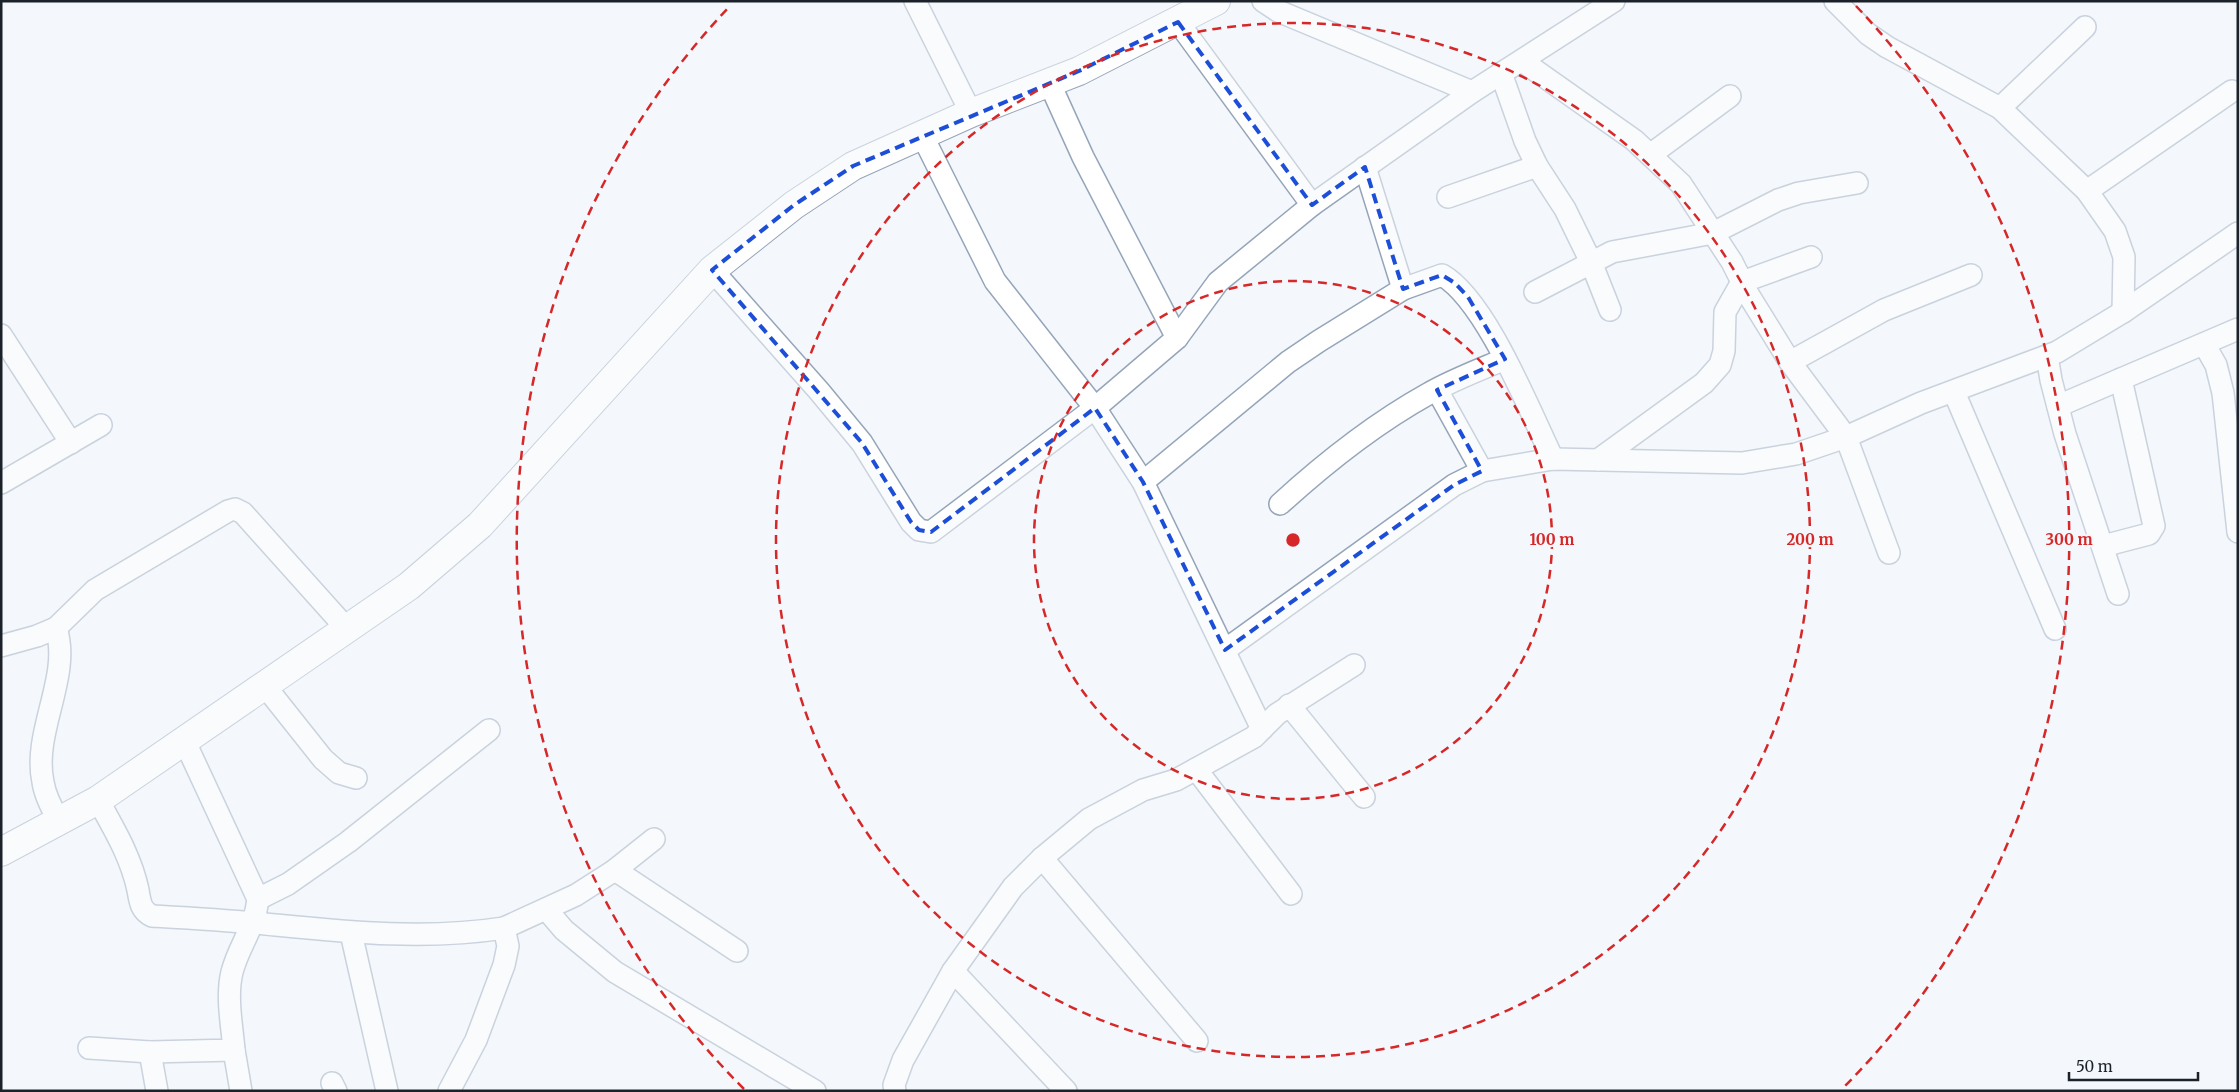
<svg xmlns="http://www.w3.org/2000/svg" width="2239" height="1092" font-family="Merriweather,serif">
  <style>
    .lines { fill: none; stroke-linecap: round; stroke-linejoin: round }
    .minor-casing { stroke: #95a5b9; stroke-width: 24 }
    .secondary-casing { stroke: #95a5b9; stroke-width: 30 }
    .minor { stroke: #fff; stroke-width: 21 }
    .secondary { stroke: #fff; stroke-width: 28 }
    .marked { fill: none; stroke: #1d4ed8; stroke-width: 4; stroke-dasharray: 10 6; stroke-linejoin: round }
    .ring { fill: none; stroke: #d62828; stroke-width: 2.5; stroke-dasharray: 9 6 }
    .centre { fill: #d62828; stroke: #f4f7fb; stroke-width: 2.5 }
    .ring-label { font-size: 15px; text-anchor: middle; font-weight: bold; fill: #d62828; stroke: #f4f7fb; stroke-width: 4.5; stroke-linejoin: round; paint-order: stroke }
  </style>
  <rect width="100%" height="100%" fill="#f4f7fb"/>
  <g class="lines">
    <defs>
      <g id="minor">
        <path d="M915 1 971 113"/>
        <path d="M1263 1 1278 11 1472 92"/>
        <path d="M1835 1 1868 34 1887 47 2000 108 2087 191 2115 231 2124 257 2123 312"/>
        <path d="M1178 22 1312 205"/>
        <path d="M1522 61 1634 140 1681 184 1732 262 1748 294 1790 362 1846 437 1889 553"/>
        <path d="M1501 73 1525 141 1537 166 1565 209 1591 262 1610 310"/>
        <path d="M1049 82 1083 157 1177 338"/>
        <path d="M2000 108 2085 27"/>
        <path d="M922 135 995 281 1095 408 1143 482 1262 729"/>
        <path d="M1650 155 1730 96"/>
        <path d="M1365 167 1403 289"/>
        <path d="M2087 191 2232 91"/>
        <path d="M1448 197 1537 166"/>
        <path d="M712 270 819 391 862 443 911 522 919 530 931 532 1095 408 1177 338 1218 282 1312 205 1472 92 1614 1"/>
        <path d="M1535 292 1612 252 1713 233 1778 200 1799 193 1857 183"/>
        <path d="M1 335 71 443"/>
        <path d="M2204 344 2216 365 2223 393 2238 532"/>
        <path d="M2047 356 2051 380 2065 434 2118 594"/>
        <path d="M1790 362 1884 310 1971 275"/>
        <path d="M1437 390 1482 471"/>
        <path d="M1954 392 2055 629"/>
        <path d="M2058 406 2238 329"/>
        <path d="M1598 460 1704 383 1720 365 1724 351 1725 312 1742 282 1811 257"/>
        <path d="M1143 482 1288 362 1319 341 1403 289 1442 275C1486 300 1530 412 1553 459"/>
        <path d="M1 483 101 425"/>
        <path d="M1280 504C1325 463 1374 424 1428 394 1452 380 1479 370 1505 359"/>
        <path d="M2103 546 2149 534 2154 526 2121 379"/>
        <path d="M56 628C72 676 32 732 43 782 45 796 52 809 59 821"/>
        <path d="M1 646 37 636 56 628 95 590 228 511 235 509 243 513 347 629"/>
        <path d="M1225 650 1454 485 1482 471 1553 459 1742 463 1796 454 1846 437 1921 403 2057 352 2123 312 2238 233"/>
        <path d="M265 686 323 759 339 773 356 778"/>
        <path d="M1289 705 1364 797"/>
        <path d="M1196 769 1291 894"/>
        <path d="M98 800C114 829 131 857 138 890 140 902 141 911 152 916 186 918 221 920 255 923 338 931 420 941 504 928L508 946 504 965 476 1040 449 1091"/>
        <path d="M1042 858 1197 1041"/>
        <path d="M615 870 737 951"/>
        <path d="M258 899 288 884 348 842 489 730"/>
        <path d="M546 909 564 930 615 972 815 1091"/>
        <path d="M504 928 576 895 615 870 654 839"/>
        <path d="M351 933 387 1091"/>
        <path d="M953 971 1066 1091"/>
        <path d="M89 1048 150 1052 234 1050C232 1025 226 997 232 972 239 945 255 928 258 899L185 742"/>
        <path d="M234 1050 241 1091"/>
        <path d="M150 1052 157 1091"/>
        <path d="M332 1083 336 1091"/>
        <path d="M895 1091 894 1085 903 1060 953 971 1013 887 1042 858 1089 819 1143 790 1176 780 1254 737 1277 714 1354 665"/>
      </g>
      <path id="secondary" d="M1 852 98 800 409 586 480 525 712 270 794 205 853 166 971 113 1079 71 1216 1"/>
    </defs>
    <use href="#minor" class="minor-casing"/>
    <use href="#secondary" class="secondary-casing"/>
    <use href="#minor" class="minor"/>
    <use href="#secondary" class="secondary"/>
  </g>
  <path d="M0 0H2239V1092H0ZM1178 22 1312 205 1365 167 1403 289 1442 275 1455 283 1468 297 1505 359 1437 390 1482 471 1454 485 1225 650 1143 482 1095 408 931 532 919 530 911 522 862 443 712 270 794 205 853 166 1079 71Z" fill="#f4f7fb" fill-opacity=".55" fill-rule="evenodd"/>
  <path class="marked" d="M1178 22 1312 205 1365 167 1403 289 1442 275 1455 283 1468 297 1505 359 1437 390 1482 471 1454 485 1225 650 1143 482 1095 408 931 532 919 530 911 522 862 443 712 270 794 205 853 166 1079 71Z"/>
  <g class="ring">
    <circle cx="1293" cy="540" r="259"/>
    <circle cx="1293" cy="540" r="517"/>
    <path d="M744 1089A776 776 0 0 1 730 6M1856 6A776 776 0 0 1 1842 1089"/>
  </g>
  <circle cx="1293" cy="540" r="8" class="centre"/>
  <g class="ring-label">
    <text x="1552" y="545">100 m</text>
    <text x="1810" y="545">200 m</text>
    <text x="2069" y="545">300 m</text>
  </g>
  <rect width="2239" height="1092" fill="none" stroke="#1c2229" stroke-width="5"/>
  <path d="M2069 1072v8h129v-8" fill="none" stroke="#1c2229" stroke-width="2.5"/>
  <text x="2076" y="1072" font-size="15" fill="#1c2229" stroke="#f4f7fb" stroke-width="4" paint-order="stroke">50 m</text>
</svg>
